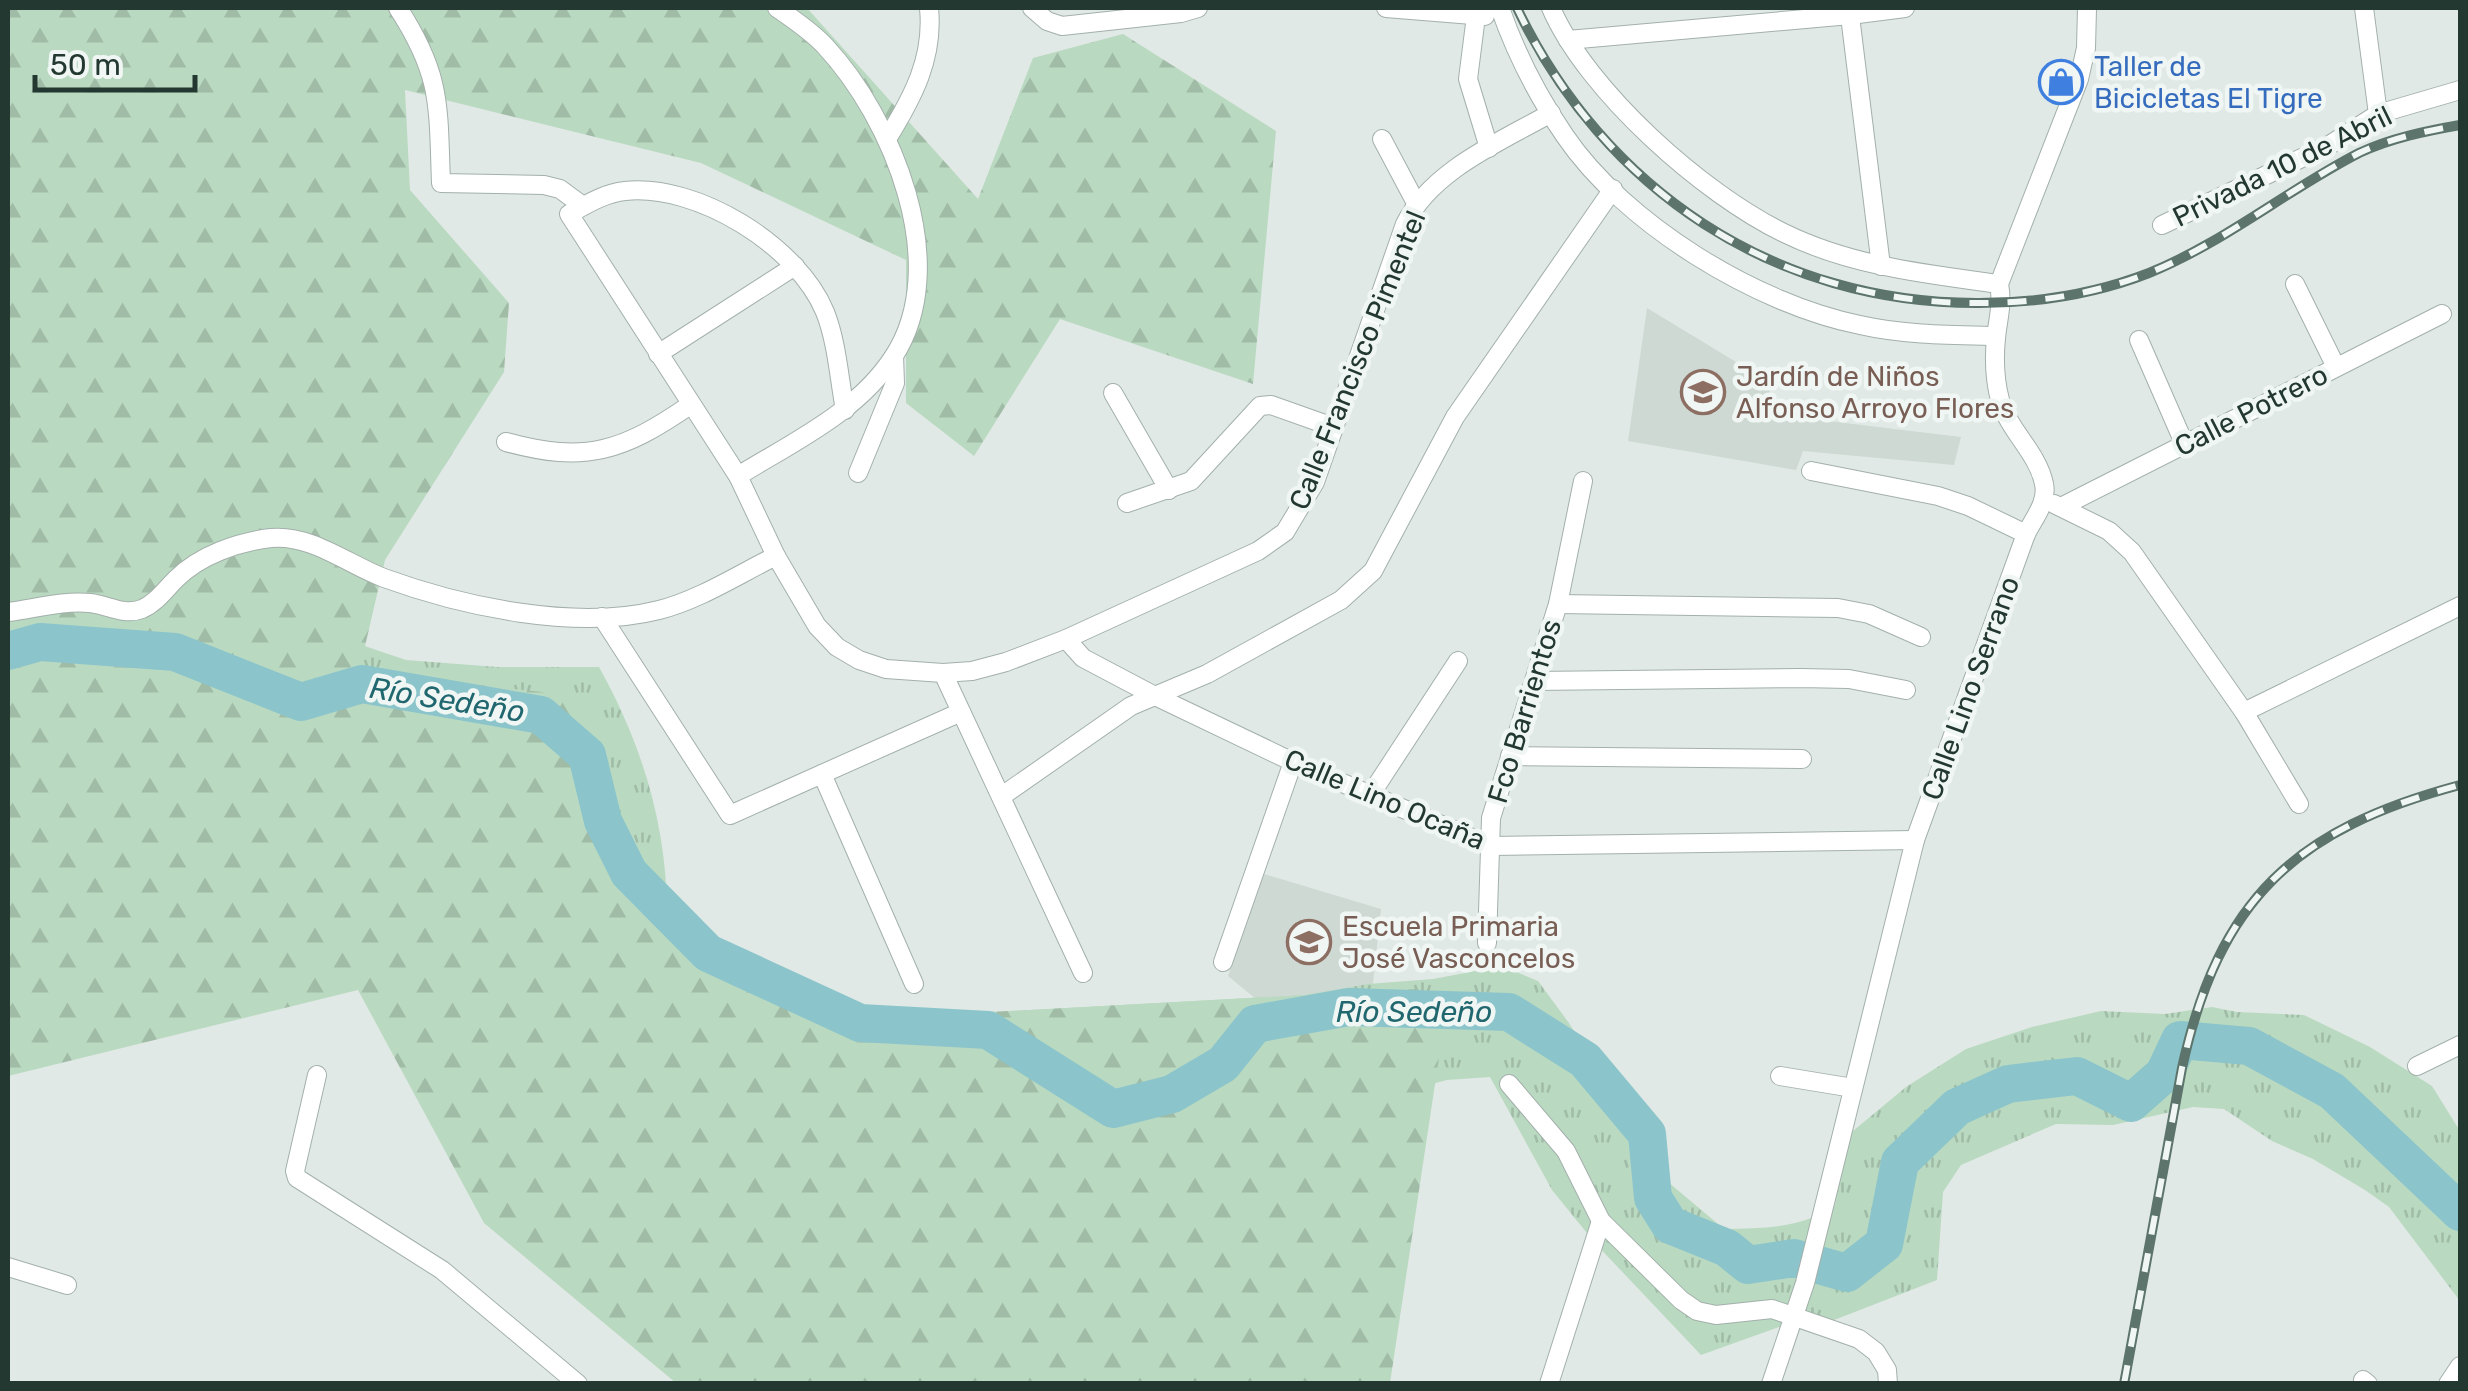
<svg xmlns="http://www.w3.org/2000/svg" width="2468" height="1391" font-family="Rubik,sans-serif">
  <style>
    .built { fill: #ced9d3 }
    .grass { fill: url(#grass-tufts) }
    .forest { fill: url(#forest-firs) }
    .lines { fill: none; stroke-linecap: round; stroke-linejoin: round }
    .river { stroke: #8bc5cb; stroke-width: 38 }
    .minor-casing { stroke: #a3b0ab; stroke-width: 20 }
    .minor { stroke: #fff; stroke-width: 18 }
    .rail-casing { stroke: #5c746c; stroke-width: 10 }
    .rail { stroke: #f0f6f3; stroke-width: 6; stroke-dasharray: 19; stroke-linecap: butt }
    .labels { text-anchor: middle; stroke-width: 9; stroke-linejoin: round; paint-order: stroke }
    .shop-label { font-size: 28px; fill: #366cbe; stroke: #f0f6f3; text-anchor: start }
    .street-label { font-size: 28px; fill: #223831; stroke: #f0f6f3 }
    .education-label { font-size: 28px; fill: #785e54; stroke: #f0f6f3; text-anchor: start }
    .water-label { font-size: 30px; font-style: italic; fill: #21676f; stroke: #f0f6f3 }
  </style>
  <defs>
    <pattern id="grass-tufts" width="24" height="20" patternUnits="userSpaceOnUse" patternTransform="scale(2.5)"><rect width="24" height="20" fill="#bad9c1"/><path d="M3 7l-1-3M5 7V3M7 7l1-3M15 17l-1-3M17 17v-4M19 17l1-3" fill="none" stroke="#a0bba6"/></pattern>
    <pattern id="forest-firs" width="22" height="20" patternUnits="userSpaceOnUse" patternTransform="scale(2.5)"><rect width="22" height="20" fill="#bad9c1"/><path d="M5 1l3.5 6h-7zM16 11l3.5 6h-7z" fill="#a0bba6"/></pattern>
  </defs>
  <rect width="100%" height="100%" fill="#e0e9e5"/>
  <g class="built">
    <path d="M1647 308 1746 368 1795 417 1961 437 1954 465 1803 451 1796 470 1628 441Z"/>
    <path d="M1264 874 1381 909 1372 992 1262 1004 1228 976Z"/>
  </g>
  <path class="grass" d="M8 525 406 660 497 667H599C643 746 668 829 667 919L694 943 763 982 868 1013 995 1012 1305 995 1368 984 1433 979 1502 966 1538 981 1569 1023 1668 1182 1724 1229C1765 1228 1801 1229 1835 1205L1847 1136 1906 1087 1966 1049 2032 1027 2101 1011 2165 1014 2212 1007 2237 1012 2304 1015 2370 1047 2432 1086 2460 1131V1301L2389 1207 2365 1190 2313 1159 2272 1141 2224 1109 2193 1107 2113 1125 2056 1124 1961 1165 1943 1192 1937 1280 1811 1329 1779 1327 1701 1355 1595 1243 1552 1190 1490 1077 1447 1080 1382 1097 924 1114Z"/>
  <path class="forest" d="M8 8H807L978 199 1033 58 1123 34 1276 131 1253 384 1060 319 974 456 906 403V260L701 163 405 90 410 190 509 303 504 372 385 560 359 672 569 695 609 854 659 925 842 1020 1418 989 1440 1051 1390 1383H676L484 1223 358 990 8 1076Z"/>
  <g class="lines">
    <path class="river" d="M8 651 40 642 175 652 301 702 362 684 541 715 587 755 603 821 629 873 708 953 860 1023 988 1030 1113 1109 1172 1094 1223 1064 1255 1024 1349 1007 1509 1012 1585 1060 1647 1134 1653 1198 1670 1225 1727 1248 1748 1265 1794 1258 1847 1273 1884 1244 1900 1162 1957 1107 2008 1084 2077 1076 2131 1103 2164 1074 2180 1040 2249 1046 2332 1091 2460 1212"/>
    <defs>
      <g id="minor">
        <path d="M398 8C442 76 438 105 441 183L544 185 560 189 583 206"/>
        <path d="M1032 8 1047 21 1062 26 1181 13 1198 8"/>
        <path d="M1386 8 1485 16"/>
        <path d="M1500 8C1515 51 1539 98 1565 136 1625 224 1756 304 1860 325 1904 335 1951 335 1996 336"/>
        <path d="M1551 8C1587 91 1703 194 1784 233 1851 266 1926 274 1999 284"/>
        <path d="M1849 8 1881 266"/>
        <path d="M2364 8 2378 114"/>
        <path d="M1476 16 1468 79 1489 148"/>
        <path d="M1568 40 1850 15 1905 8"/>
        <path d="M887 139C913 97 934 58 929 8"/>
        <path d="M1382 139 1416 203"/>
        <path d="M2162 225 2331 144 2378 114 2460 90"/>
        <path d="M2295 284 2336 367"/>
        <path d="M2139 340 2184 443"/>
        <path d="M658 354 795 266"/>
        <path d="M1113 393 1169 490"/>
        <path d="M845 410C839 378 837 342 825 312 798 246 697 183 625 191 605 193 587 204 569 214L738 476 776 556 817 626 837 647 859 660 886 669 943 673 972 671 1006 662 1066 639 1258 551 1285 532 1315 482 1405 224C1432 170 1500 142 1551 113"/>
        <path d="M506 442C586 464 623 451 690 405"/>
        <path d="M1811 471 1938 496 1968 506 2026 534"/>
        <path d="M858 473 895 383 894 356"/>
        <path d="M738 476C793 442 858 412 894 356 953 264 892 118 825 46 811 31 793 19 777 8"/>
        <path d="M1127 503 1191 481 1260 406 1271 405 1333 427"/>
        <path d="M2054 504 2109 531 2132 552 2244 712 2299 804"/>
        <path d="M2061 507 2442 314"/>
        <path d="M1558 604 1838 608 1869 614 1921 637"/>
        <path d="M8 612C33 609 64 600 90 603 108 605 124 616 142 609 156 603 165 590 176 579 200 555 238 542 271 538 311 534 349 565 384 578 464 607 576 631 659 610 699 600 739 574 776 556"/>
        <path d="M602 617 730 815 961 712"/>
        <path d="M1066 639 1083 658 1155 696 1293 762 1491 846 1915 840"/>
        <path d="M943 673 1083 973"/>
        <path d="M1534 681 1801 678 1849 679 1906 690"/>
        <path d="M2244 712 2460 606"/>
        <path d="M1510 756 1802 759"/>
        <path d="M822 774 914 984"/>
        <path d="M1371 794 1458 661"/>
        <path d="M1002 796 1131 706 1207 674 1341 600 1373 571 1455 417 1613 189"/>
        <path d="M1487 943 1491 818 1558 604 1583 481"/>
        <path d="M1223 962 1293 762"/>
        <path d="M2417 1066 2460 1045"/>
        <path d="M317 1075 295 1171 297 1178 442 1270 578 1384"/>
        <path d="M1780 1076 1853 1088"/>
        <path d="M1509 1084 1566 1151 1601 1221 1681 1300 1697 1311 1716 1315 1772 1309 1859 1339 1876 1352 1887 1370 1888 1384"/>
        <path d="M8 1267 67 1285"/>
        <path d="M2363 1380 2368 1384"/>
        <path d="M1549 1384 1601 1221"/>
        <path d="M1771 1384 1805 1283 1915 840 2026 534C2034 518 2048 502 2044 484 2038 453 2009 431 2000 400 1995 381 1994 358 1996 338 1998 318 2003 304 1999 284L2079 79 2086 48 2087 8"/>
        <path d="M2448 1384 2460 1366"/>
      </g>
    </defs>
    <use href="#minor" class="minor-casing"/>
    <use href="#minor" class="minor"/>
    <defs>
      <g id="rail">
        <path d="M1517 8C1604 190 1775 304 1979 303 2037 303 2095 294 2149 273 2225 242 2287 190 2359 153 2391 138 2426 131 2460 125"/>
        <path d="M2124 1384 2182 1068C2219 899 2295 829 2460 785"/>
      </g>
    </defs>
    <use href="#rail" class="rail-casing"/>
    <use href="#rail" class="rail"/>
  </g>
  <defs>
    <symbol id="shop-ring" viewBox="-11 -11 22 22"><circle r="9.5" fill="#f0f6f3" stroke="#3f7fe0" stroke-width="1.5"/><path d="M-5-2.5h2.3a2.7 3.5 0 0 1 5.4 0H5L5.5 6h-11ZM-1.5-2.5h3a1.5 2.3 0 0 0-3 0Z" fill="#3f7fe0"/></symbol>
    <symbol id="school-ring" viewBox="-11 -11 22 22"><circle r="9.5" fill="#f0f6f3" stroke="#8d6e63" stroke-width="1.5"/><path d="M0-5L7-2L0 1L-7-2ZM-4 1L0 2.5L4 1V4Q0 6-4 4Z" fill="#8d6e63"/></symbol>
  </defs>
  <g fill-rule="evenodd">
    <use href="#shop-ring" x="2036" y="57" width="50" height="50"/>
    <use href="#school-ring" x="1678" y="367" width="50" height="50"/>
    <use href="#school-ring" x="1284" y="917" width="50" height="50"/>
  </g>
  <g class="labels">
    <g class="shop-label">
      <text x="2094" y="76">Taller de<tspan x="2094" dy="32">Bicicletas El Tigre</tspan></text>
    </g>
    <g class="street-label">
      <text transform="translate(2282 166) rotate(-26)" y="10">Privada 10 de Abril</text>
      <text transform="translate(1357 360) rotate(-68)" y="10">Calle Francisco Pimentel</text>
      <text transform="translate(2251 410) rotate(-27)" y="10">Calle Potrero</text>
      <text transform="translate(1970 688) rotate(-70)" y="10">Calle Lino Serrano</text>
      <text transform="translate(1524 711) rotate(-73)" y="10">Fco Barrientos</text>
      <text transform="translate(1385 799) rotate(23)" y="10">Calle Lino Ocaña</text>
    </g>
    <g class="education-label">
      <text x="1736" y="386">Jardín de Niños<tspan x="1736" dy="32">Alfonso Arroyo Flores</tspan></text>
      <text x="1342" y="936">Escuela Primaria<tspan x="1342" dy="32">José Vasconcelos</tspan></text>
    </g>
    <g class="water-label">
      <text transform="translate(447 700) rotate(9)" y="10">Río Sedeño</text>
      <text x="1414" y="1022">Río Sedeño</text>
    </g>
  </g>
  <rect width="2468" height="1391" fill="none" stroke="#223831" stroke-width="20"/>
  <path d="M35 75v15h160v-15" fill="none" stroke="#223831" stroke-width="5"/>
  <text x="50" y="75" font-size="30" fill="#223831" stroke="#f0f6f3" stroke-width="8" paint-order="stroke">50 m</text>
</svg>
